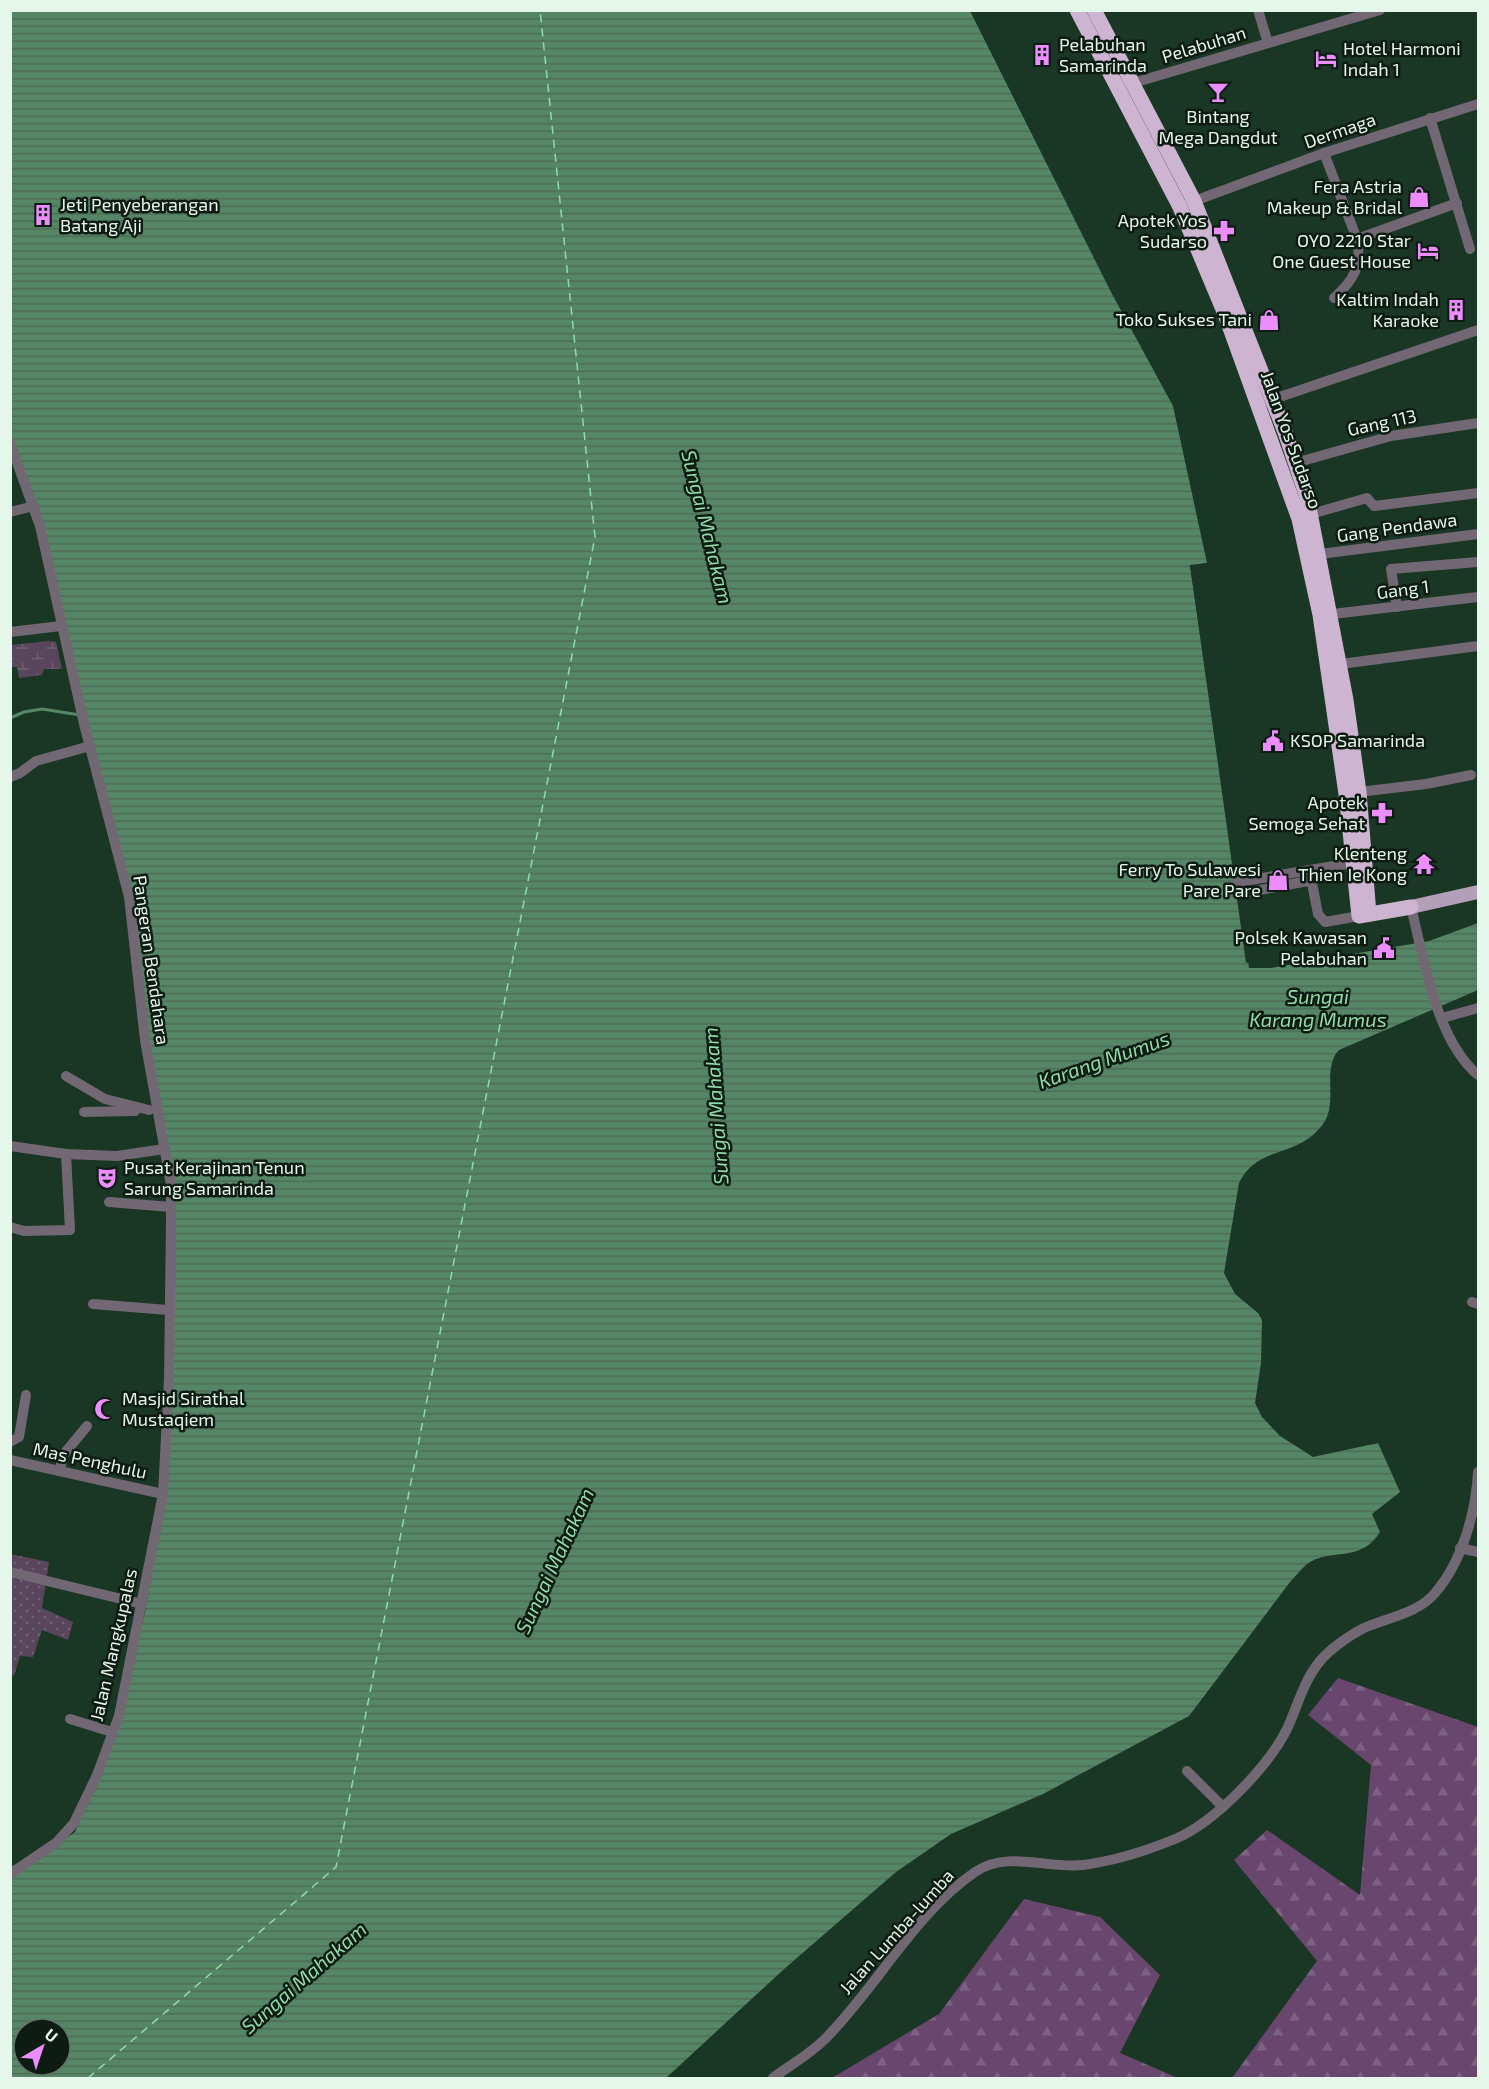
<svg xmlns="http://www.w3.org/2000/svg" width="1489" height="2089" font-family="'Exo 2',sans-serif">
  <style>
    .grass { fill: url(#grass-dots) }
    .forest { fill: url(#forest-firs) }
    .wetland { fill: url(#wetland-marsh) }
    .water { fill: url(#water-rules); fill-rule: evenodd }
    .pier { fill: #1a3624 }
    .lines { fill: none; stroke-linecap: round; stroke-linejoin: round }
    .stream { stroke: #558766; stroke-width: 3 }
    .ferry { stroke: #90ddaa; stroke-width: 1.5; stroke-dasharray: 8 6; stroke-linecap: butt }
    .minor { stroke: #726873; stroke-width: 10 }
    .major { stroke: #b39fb7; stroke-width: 14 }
    .highway { stroke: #cdb5d1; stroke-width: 15 }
    .labels { text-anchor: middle; stroke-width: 5; stroke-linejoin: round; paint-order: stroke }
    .poi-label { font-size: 18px; fill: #e5f6ea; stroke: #0e1b12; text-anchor: end }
    .street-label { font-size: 18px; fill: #e5f6ea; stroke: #0e1b12 }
    .water-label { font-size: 20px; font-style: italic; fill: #90ddaa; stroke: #0e1b12 }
  </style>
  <defs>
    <pattern id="grass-dots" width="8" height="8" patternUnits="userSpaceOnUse" patternTransform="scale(1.5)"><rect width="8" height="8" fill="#59455c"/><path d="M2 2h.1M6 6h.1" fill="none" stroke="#716074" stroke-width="1.8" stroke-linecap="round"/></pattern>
    <pattern id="forest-firs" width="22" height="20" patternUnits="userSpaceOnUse" patternTransform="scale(1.5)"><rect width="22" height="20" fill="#68466e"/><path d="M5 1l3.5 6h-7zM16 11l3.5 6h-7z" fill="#7d6183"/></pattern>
    <pattern id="wetland-marsh" width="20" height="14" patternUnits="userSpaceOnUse" patternTransform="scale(1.5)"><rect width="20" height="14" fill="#59455c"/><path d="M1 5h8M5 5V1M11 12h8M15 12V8" fill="none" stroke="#716074"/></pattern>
    <pattern id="water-rules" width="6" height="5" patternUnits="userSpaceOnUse" patternTransform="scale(1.5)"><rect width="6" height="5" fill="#558766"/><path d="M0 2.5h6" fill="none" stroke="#4e6c58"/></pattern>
  </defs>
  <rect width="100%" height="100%" fill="#1a3624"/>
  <path class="grass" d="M10 1554 49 1562 42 1608 73 1622 68 1640 42 1630 33 1657 20 1656 14 1676 10 1674Z"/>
  <g class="forest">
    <path d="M1338 1678 1478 1727V2078H1232L1317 1961 1234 1860 1267 1830 1360 1895 1371 1765 1308 1715Z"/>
    <path d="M1024 1899 1100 1917 1160 1975 1120 2053 1178 2078H832L939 2014Z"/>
  </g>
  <path class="wetland" d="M48 641 56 642 62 669H44L42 675 19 678 17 667H11V645Z"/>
  <path class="water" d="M11 11H970L1112 294 1173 406 1207 563 1190 566 1249 968H1271L1429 941 1478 923V990L1339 1050C1321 1069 1339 1102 1323 1124 1298 1159 1258 1144 1239 1183L1224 1273 1235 1294 1258 1313 1262 1320 1261 1363 1255 1403 1262 1417 1280 1436 1313 1457 1378 1443 1400 1492 1372 1514 1380 1532C1360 1564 1331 1547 1307 1564 1301 1569 1295 1577 1290 1582L1189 1716 1043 1794 951 1834 896 1872 783 1970 666 2078H11L10 1877 75 1832 117 1727 145 1612 158 1539 173 1180 149 1053 132 897 62 620 11 442ZM24 2029H60V2065H24Z"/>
  <path class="pier" d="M1207 563V566L1194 568 1249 962 1246 963 1190 565Z"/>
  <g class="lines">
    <path class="stream" d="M10 718 24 712 42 709 80 715"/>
    <path class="ferry" d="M88 2078 336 1867 595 537 540 10"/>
    <g class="minor">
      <path d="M1258 10 1268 43"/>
      <path d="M1127 81H1140L1380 10"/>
      <path d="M1430 118 1470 249"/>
      <path d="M1324 153 1357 239 1457 203"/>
      <path d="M1189 203 1324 153 1478 104"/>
      <path d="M1334 298C1354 280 1362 266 1357 239"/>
      <path d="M1265 402 1478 330"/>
      <path d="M10 443 40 526 84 724 129 897 145 1040 171 1185V1221L169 1379 163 1494 119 1716 97 1775 74 1823 56 1843 10 1874"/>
      <path d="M1295 463 1391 436 1478 423"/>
      <path d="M10 512 34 506"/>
      <path d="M1311 514 1367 498 1374 506 1478 493"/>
      <path d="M1320 554 1478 534"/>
      <path d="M1397 607 1391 569 1478 562"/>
      <path d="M1324 615 1478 597"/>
      <path d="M10 632 61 626"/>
      <path d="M1333 665 1478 646"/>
      <path d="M10 777 20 773 36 761 90 746"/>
      <path d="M1359 792 1426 784 1471 775"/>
      <path d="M1238 882 1352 863"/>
      <path d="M1239 894 1308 881 1312 883 1318 914 1325 922 1359 916"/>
      <path d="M1411 907C1424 959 1436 1040 1478 1075"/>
      <path d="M1442 1018 1478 1008"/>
      <path d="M66 1076 105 1099 149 1110"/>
      <path d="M84 1112 135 1111"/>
      <path d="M10 1146 66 1154 117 1156 164 1149"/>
      <path d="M109 1202 171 1207"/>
      <path d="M10 1227 24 1231 70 1230 66 1154"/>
      <path d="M1472 1302 1478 1304"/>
      <path d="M93 1304 168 1310"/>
      <path d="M10 1442 19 1437 26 1395"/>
      <path d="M10 1460 163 1494"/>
      <path d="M59 1471 64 1454 87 1426"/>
      <path d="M1460 1548 1478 1552"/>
      <path d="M10 1572 142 1604"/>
      <path d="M70 1719 112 1732"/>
      <path d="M1187 1771 1223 1807"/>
      <path d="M773 2078C790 2065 809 2055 825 2039 877 1987 914 1914 975 1872 1007 1850 1047 1869 1083 1865 1113 1861 1146 1851 1175 1839 1214 1823 1268 1767 1287 1729 1298 1705 1303 1682 1320 1661 1330 1649 1350 1635 1364 1628 1386 1618 1419 1613 1435 1593 1462 1562 1476 1512 1478 1472"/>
    </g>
    <path class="major" d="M1411 907 1478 892"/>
    <g class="highway">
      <path d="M1077 10 1180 207 1225 314 1299 519 1320 615 1346 794 1359 916 1411 907"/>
      <path d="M1094 10 1194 201 1285 432 1307 497 1346 700 1359 792 1369 914"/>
    </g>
  </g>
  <defs>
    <symbol id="building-bare" viewBox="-9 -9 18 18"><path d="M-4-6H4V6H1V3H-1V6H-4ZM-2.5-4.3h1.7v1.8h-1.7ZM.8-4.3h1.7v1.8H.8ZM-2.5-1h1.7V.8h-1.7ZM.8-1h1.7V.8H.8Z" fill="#eb8dfc" stroke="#0e1b12" stroke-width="2.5" paint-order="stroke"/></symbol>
    <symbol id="hotel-bare" viewBox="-9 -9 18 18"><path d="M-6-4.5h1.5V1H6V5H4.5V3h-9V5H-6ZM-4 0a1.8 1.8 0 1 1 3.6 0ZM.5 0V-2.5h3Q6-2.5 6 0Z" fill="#eb8dfc" stroke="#0e1b12" stroke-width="2.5" paint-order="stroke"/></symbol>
    <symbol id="bar-bare" viewBox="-9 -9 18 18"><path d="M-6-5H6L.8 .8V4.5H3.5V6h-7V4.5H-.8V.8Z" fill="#eb8dfc" stroke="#0e1b12" stroke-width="2.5" paint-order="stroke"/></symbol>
    <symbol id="shop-bare" viewBox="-9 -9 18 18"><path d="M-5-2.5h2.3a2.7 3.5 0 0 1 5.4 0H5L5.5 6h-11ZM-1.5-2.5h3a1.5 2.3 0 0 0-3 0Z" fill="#eb8dfc" stroke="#0e1b12" stroke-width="2.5" paint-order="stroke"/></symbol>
    <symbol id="pharmacy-bare" viewBox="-9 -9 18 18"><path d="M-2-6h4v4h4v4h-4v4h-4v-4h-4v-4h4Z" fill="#eb8dfc" stroke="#0e1b12" stroke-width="2.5" paint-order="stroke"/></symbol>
    <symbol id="civic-bare" viewBox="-9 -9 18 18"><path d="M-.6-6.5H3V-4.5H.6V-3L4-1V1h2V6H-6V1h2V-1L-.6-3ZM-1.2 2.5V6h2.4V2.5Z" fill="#eb8dfc" stroke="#0e1b12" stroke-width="2.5" paint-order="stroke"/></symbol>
    <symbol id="temple-bare" viewBox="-9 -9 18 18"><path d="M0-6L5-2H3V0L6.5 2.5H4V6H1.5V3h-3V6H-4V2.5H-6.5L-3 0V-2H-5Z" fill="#eb8dfc" stroke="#0e1b12" stroke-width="2.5" paint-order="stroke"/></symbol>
    <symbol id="theatre-bare" viewBox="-9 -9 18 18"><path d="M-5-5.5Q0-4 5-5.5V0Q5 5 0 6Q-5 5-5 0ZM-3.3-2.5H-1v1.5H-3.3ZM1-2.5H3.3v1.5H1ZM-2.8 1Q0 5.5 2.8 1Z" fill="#eb8dfc" stroke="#0e1b12" stroke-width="2.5" paint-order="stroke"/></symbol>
    <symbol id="mosque-bare" viewBox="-9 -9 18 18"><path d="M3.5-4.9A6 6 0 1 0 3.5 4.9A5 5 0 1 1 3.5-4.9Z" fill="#eb8dfc" stroke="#0e1b12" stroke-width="2.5" paint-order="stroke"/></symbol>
  </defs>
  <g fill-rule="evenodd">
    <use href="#building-bare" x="1027" y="40" width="30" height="30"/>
    <use href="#hotel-bare" x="1311" y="44" width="30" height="30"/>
    <use href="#bar-bare" x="1203" y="77" width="30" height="30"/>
    <use href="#shop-bare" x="1404" y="182" width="30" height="30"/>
    <use href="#building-bare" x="28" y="200" width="30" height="30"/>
    <use href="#pharmacy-bare" x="1209" y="216" width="30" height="30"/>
    <use href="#hotel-bare" x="1413" y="236" width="30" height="30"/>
    <use href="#building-bare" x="1441" y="295" width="30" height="30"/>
    <use href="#shop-bare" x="1254" y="305" width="30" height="30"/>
    <use href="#civic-bare" x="1258" y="726" width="30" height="30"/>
    <use href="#pharmacy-bare" x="1367" y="798" width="30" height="30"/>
    <use href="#temple-bare" x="1409" y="849" width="30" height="30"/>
    <use href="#shop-bare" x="1263" y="865" width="30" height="30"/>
    <use href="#civic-bare" x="1369" y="933" width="30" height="30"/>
    <use href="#theatre-bare" x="92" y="1163" width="30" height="30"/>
    <use href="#mosque-bare" x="90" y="1394" width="30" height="30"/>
  </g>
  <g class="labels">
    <g class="poi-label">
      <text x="1059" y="51" text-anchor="start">Pelabuhan<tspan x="1059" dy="21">Samarinda</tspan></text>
      <text x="1343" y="55" text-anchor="start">Hotel Harmoni<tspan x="1343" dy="21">Indah 1</tspan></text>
      <text x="1218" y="123" text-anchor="middle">Bintang<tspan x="1218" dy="21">Mega Dangdut</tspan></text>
      <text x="1402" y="193">Fera Astria<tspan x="1402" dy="21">Makeup &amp; Bridal</tspan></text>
      <text x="60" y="211" text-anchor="start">Jeti Penyeberangan<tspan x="60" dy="21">Batang Aji</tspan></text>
      <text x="1207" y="227">Apotek Yos<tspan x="1207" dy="21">Sudarso</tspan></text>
      <text x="1411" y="247">OYO 2210 Star<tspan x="1411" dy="21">One Guest House</tspan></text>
      <text x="1439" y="306">Kaltim Indah<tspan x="1439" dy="21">Karaoke</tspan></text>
      <text x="1252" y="326">Toko Sukses Tani</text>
      <text x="1290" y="747" text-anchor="start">KSOP Samarinda</text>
      <text x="1365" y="809">Apotek<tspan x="1365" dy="21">Semoga Sehat</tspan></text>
      <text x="1407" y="860">Klenteng<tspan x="1407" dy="21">Thien Ie Kong</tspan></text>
      <text x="1261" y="876">Ferry To Sulawesi<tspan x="1261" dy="21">Pare Pare</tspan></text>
      <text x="1367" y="944">Polsek Kawasan<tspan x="1367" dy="21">Pelabuhan</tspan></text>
      <text x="124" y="1174" text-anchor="start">Pusat Kerajinan Tenun<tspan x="124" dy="21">Sarung Samarinda</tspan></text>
      <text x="122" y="1405" text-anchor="start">Masjid Sirathal<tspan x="122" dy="21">Mustaqiem</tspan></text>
    </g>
    <g class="street-label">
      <text transform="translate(1204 45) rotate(-17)" y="6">Pelabuhan</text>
      <text transform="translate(1340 131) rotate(-19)" y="6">Dermaga</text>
      <text transform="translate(1382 423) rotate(-12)" y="6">Gang 113</text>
      <text transform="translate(1291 440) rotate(70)" y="6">Jalan Yos Sudarso</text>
      <text transform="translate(1397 528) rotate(-8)" y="6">Gang Pendawa</text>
      <text transform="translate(1403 590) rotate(-7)" y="6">Gang 1</text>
      <text transform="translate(151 960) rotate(82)" y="6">Pangeran Bendahara</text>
      <text transform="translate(90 1461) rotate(12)" y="6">Mas Penghulu</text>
      <text transform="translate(114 1645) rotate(-77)" y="6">Jalan Mangkupalas</text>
      <text transform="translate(897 1932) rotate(-48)" y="6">Jalan Lumba-lumba</text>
    </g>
    <g class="water-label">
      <text transform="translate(707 527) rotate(76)" y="7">Sungai Mahakam</text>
      <text x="1318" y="1004">Sungai<tspan x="1318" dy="23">Karang Mumus</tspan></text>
      <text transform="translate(1104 1060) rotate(-19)" y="7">Karang Mumus</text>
      <text transform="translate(716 1106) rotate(-94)" y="7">Sungai Mahakam</text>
      <text transform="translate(555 1561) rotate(-65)" y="7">Sungai Mahakam</text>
      <text transform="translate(304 1978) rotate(-41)" y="7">Sungai Mahakam</text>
    </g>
  </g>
  <rect width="1489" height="2089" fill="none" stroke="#e5f6ea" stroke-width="24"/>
  <g transform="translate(42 2047) rotate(39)"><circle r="28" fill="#0e1b12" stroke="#647368" stroke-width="1.5"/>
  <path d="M0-4.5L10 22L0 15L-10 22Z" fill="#eb8dfc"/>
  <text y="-9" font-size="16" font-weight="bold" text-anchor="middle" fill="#e5f6ea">U</text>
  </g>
</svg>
